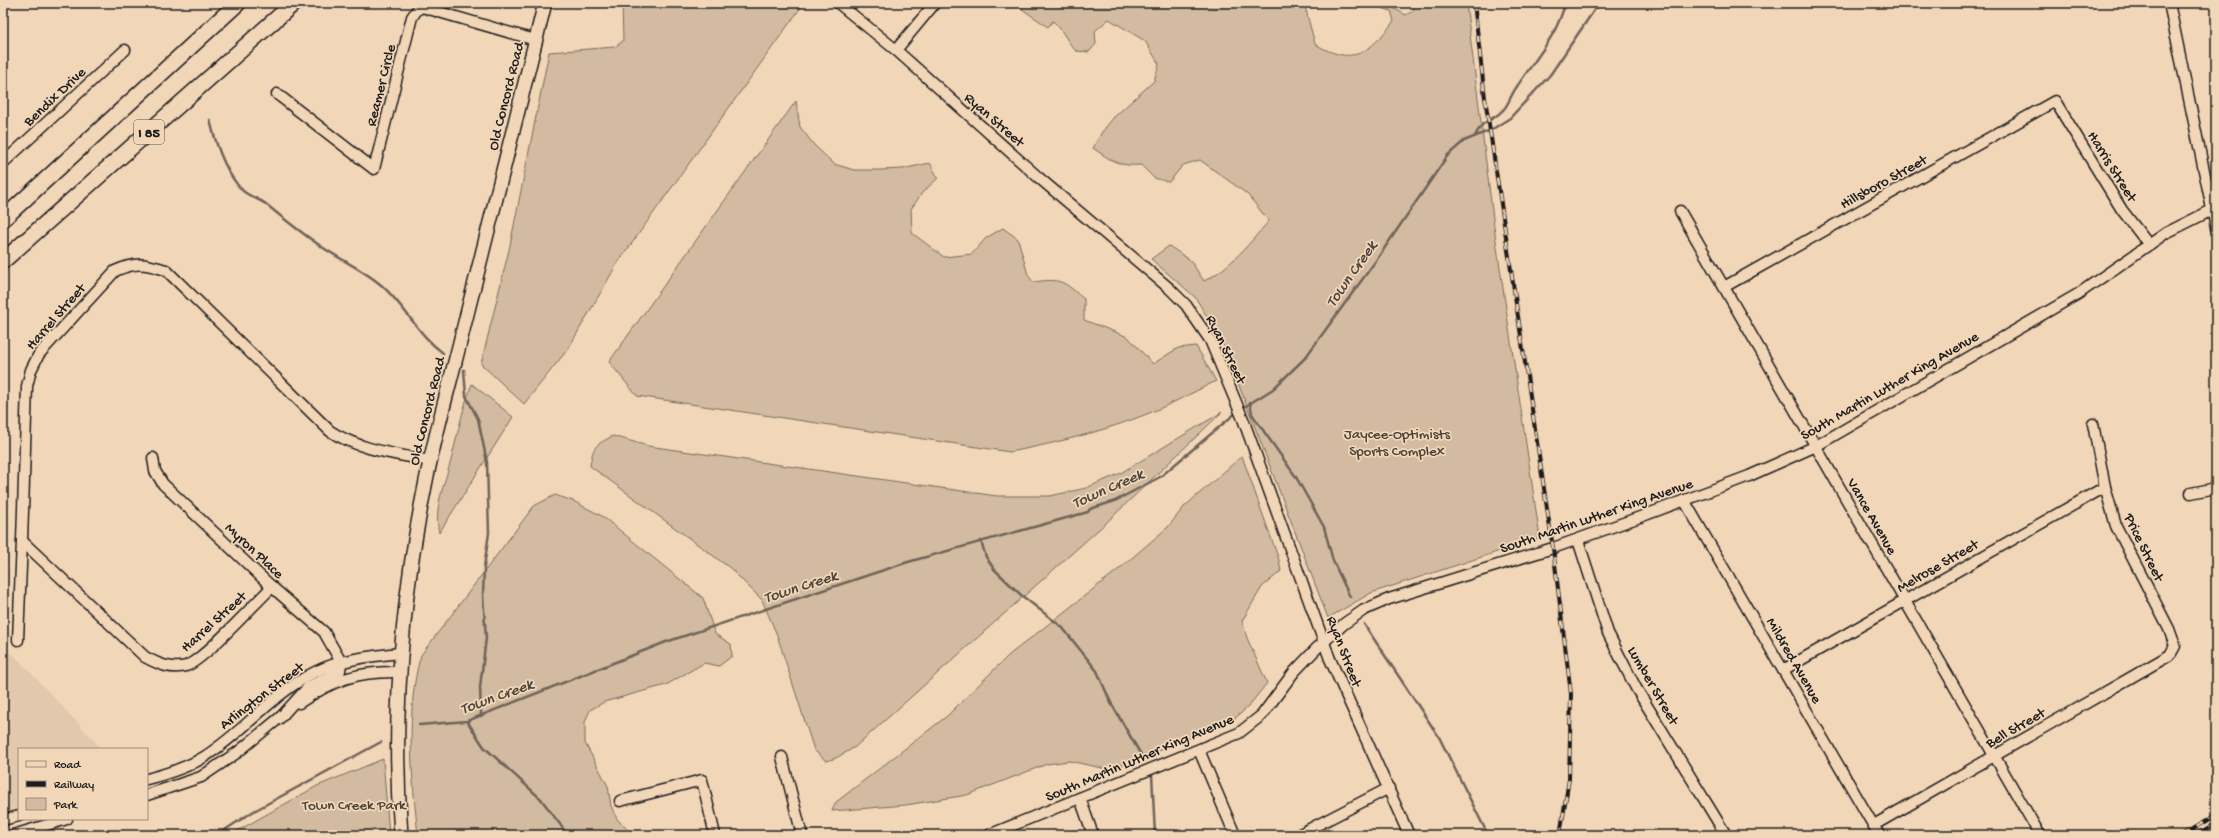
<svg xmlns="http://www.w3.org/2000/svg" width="2219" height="838" font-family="'Gochi Hand',sans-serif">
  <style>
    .built { fill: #e2c8ad }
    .green { fill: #d2bba1; stroke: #776c5e }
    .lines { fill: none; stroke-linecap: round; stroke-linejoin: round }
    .stream { stroke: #6f6458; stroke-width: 2.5 }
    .minor-casing { stroke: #1c1c1c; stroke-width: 13 }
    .major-casing { stroke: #1c1c1c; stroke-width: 16 }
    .highway-casing { stroke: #1c1c1c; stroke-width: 18 }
    .minor { stroke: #f2d6b8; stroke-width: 10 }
    .major { stroke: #f2d6b8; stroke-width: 13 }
    .highway { stroke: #f2d6b8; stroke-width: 15 }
    .rail-casing { stroke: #1c1c1c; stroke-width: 4 }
    .rail { stroke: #f2d6b8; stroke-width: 2.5; stroke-dasharray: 8; stroke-linecap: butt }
    .labels { text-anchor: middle; stroke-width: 3.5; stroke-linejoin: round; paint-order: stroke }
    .shield { fill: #f2d6b8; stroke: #5c544b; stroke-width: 1 }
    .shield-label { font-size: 14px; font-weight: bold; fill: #1c1c1c }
    .street-label { font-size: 15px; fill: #1c1c1c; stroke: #f2d6b8 }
    .park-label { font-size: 15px; fill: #4a443d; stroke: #f2d6b8 }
    .water-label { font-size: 16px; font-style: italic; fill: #4c463f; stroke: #f2d6b8 }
  </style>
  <rect width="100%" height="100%" fill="#f2d6b8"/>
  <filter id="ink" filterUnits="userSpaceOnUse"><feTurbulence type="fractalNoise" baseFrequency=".025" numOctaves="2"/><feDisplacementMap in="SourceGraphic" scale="8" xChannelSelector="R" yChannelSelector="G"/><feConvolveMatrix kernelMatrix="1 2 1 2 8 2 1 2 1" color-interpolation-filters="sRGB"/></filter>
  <g filter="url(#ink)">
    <path class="built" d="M3 651 13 654 102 749H19V816L3 820Z"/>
    <g class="green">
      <path d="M622 3H804L617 264 568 349 524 404 481 364 509 250 549 52 615 47 623 41Z"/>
      <path d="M1019 3H1304L1315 44C1354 67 1369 53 1394 21L1391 11 1379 7 1378 3H1384L1406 15 1413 11 1416 3H1466L1495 234 1540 538 1371 593 1328 618 1222 341 1195 297 1151 259 1169 246 1190 260 1204 281C1231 268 1250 242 1269 221L1247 194 1200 160 1183 165 1169 182 1154 178 1141 165C1119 167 1110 160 1093 148L1102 132 1114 117 1154 81 1159 64 1145 41 1109 19 1095 31 1096 44 1089 52 1076 51C1067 42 1063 30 1053 21L1048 27 1022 9Z"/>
      <path d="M796 101 800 127 814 145 834 164 854 170H881L902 169 930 163 938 178 922 193 911 209 912 233 944 257 972 254 986 238 1003 228 1018 239 1028 275 1033 282C1062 278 1063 281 1084 299V320L1128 337 1153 364 1178 348 1196 346 1216 381C1198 390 1179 400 1161 408 1114 429 1061 442 1010 452L637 396 609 362Z"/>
      <path d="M472 384 513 417 439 533C433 504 447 480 453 452 459 429 463 406 472 384Z"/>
      <path d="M1222 412 1107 522 855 747 836 758 826 761 814 750 777 635 762 600 730 568 590 466C593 446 595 445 613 436L648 446 997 496H1050L1086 488 1119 474Z"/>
      <path d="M1242 456 1279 560 1281 571 1262 587 1242 621 1247 638 1267 683 1248 707 1233 720 1126 764 1107 769 1069 761 1047 764 967 795 906 805 832 811 835 803 947 716 1009 655 1119 569 1168 527 1184 507Z"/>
      <path d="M555 495 573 501 602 516 703 598 715 634 731 644 732 656 719 666 704 663 666 685 604 702 590 710 585 722V743L608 786 611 806 617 819 628 830 650 835H541L537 833 506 835H418C412 781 405 707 421 655L534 506Z"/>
      <path d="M383 759 389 835H230L317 786Z"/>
    </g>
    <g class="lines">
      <g class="stream">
        <path d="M210 120C216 145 225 173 243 191 250 197 260 199 267 205 284 219 303 234 322 247 341 260 362 269 380 284 405 305 417 334 443 353"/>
        <path d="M1475 136C1485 116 1493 122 1504 109 1509 103 1511 95 1516 88 1534 60 1557 37 1565 3"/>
        <path d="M464 370 466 396 478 419 487 462 489 533 484 567 483 596 486 638 480 687 481 716"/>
        <path d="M1250 402 1252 414 1258 423 1296 477 1324 527 1333 561 1350 597"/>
        <path d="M1241 409 1273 389 1305 358 1375 262 1448 155 1464 141 1491 130 1510 118 1550 75 1599 3"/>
        <path d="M981 541 986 557 994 569 1021 595 1062 627 1097 671 1111 703 1144 760"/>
        <path d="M1364 624 1439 737 1488 835"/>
        <path d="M467 721 484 747 541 799 568 835"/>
        <path d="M419 725 467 721 666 642 908 562 1088 512 1090 509 1115 501 1160 477 1237 412"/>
        <path d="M1152 774 1155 835"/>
        <path d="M217 835 254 811 381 742"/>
      </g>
      <defs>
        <g id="minor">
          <path d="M838 3 896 50 1038 177 1169 288 1186 305 1210 340 1243 419 1330 659 1409 835"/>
          <path d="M2169 3 2216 228"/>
          <path d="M896 50 935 3"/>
          <path d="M277 94 374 169 412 17 417 10 422 7 535 40"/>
          <path d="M3 163 125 50"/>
          <path d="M1680 211 2040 835"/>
          <path d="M1724 287 2055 101 2122 210 2149 245"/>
          <path d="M153 458 155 471 163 484 272 587 324 632 341 662 340 671 308 687 279 719"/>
          <path d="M2191 493 2216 488"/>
          <path d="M1684 500 1879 835"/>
          <path d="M1578 540 1608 633 1619 655 1636 688 1726 835"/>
          <path d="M272 587C255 603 204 660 186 666 171 670 158 664 145 657L22 541 27 386 31 370 39 354 115 271C135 262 144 263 166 270L330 431C359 450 397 454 430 461"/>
          <path d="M18 640 22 541"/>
          <path d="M1783 670 2105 487"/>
          <path d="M299 703C333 680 357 671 399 672"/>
          <path d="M1199 750 1235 835"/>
          <path d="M782 757 802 835"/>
          <path d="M147 779C166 774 187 768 204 757 243 733 273 693 315 672 342 659 371 656 400 653"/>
          <path d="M147 795 201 777 238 752 283 715"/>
          <path d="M1080 798 1093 835"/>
          <path d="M620 801 702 780 715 835"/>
          <path d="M3 820 19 816"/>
          <path d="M1874 825 2170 655 2175 646 2169 629 2116 526 2105 487 2093 424"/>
          <path d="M13 835 67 819"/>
          <path d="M989 835 1239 733 1262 715 1294 672 1318 647 1345 623 1364 610 1389 599 1553 548 1640 517 1749 476 1816 446 2078 294 2166 233 2216 208"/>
          <path d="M1298 835 1389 788"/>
        </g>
        <path id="major" d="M401 835C392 719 401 605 424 491 434 437 450 384 463 330 490 221 518 112 545 3"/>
        <g id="highway">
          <path d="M3 219 238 3"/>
          <path d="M3 261 294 3"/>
        </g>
      </defs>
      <use href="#minor" class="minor-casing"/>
      <use href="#major" class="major-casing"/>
      <use href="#highway" class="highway-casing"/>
      <use href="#minor" class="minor"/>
      <use href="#major" class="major"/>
      <use href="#highway" class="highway"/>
      <defs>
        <g id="rail">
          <path d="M1474 3 1485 98 1553 548 1571 694 1569 779 1560 835"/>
          <path d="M2182 835 2216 815"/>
          <path d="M2196 835 2216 823"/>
        </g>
      </defs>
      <use href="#rail" class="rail-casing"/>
      <use href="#rail" class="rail"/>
    </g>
  </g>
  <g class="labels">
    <rect class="shield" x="134" y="120" width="30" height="24" rx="3"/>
    <g class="shield-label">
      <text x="149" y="137">I 85</text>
    </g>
    <g class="street-label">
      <text transform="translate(380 85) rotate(-76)" y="5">Reamer Circle</text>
      <text transform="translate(54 96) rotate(-43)" y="5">Bendix Drive</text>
      <text transform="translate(505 96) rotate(-76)" y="5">Old Concord Road</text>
      <text transform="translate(995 119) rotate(41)" y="5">Ryan Street</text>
      <text transform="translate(2113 166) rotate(58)" y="5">Harris Street</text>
      <text transform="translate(1883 181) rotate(-29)" y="5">Hillsboro Street</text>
      <text transform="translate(55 316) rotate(-49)" y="5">Harrel Street</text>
      <text transform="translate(1227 349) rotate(64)" y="5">Ryan Street</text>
      <text transform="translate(1889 385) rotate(-30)" y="5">South Martin Luther King Avenue</text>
      <text transform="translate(426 411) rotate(-76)" y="5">Old Concord Road</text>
      <text transform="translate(1596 515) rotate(-19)" y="5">South Martin Luther King Avenue</text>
      <text transform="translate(1873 516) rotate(60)" y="5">Vance Avenue</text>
      <text transform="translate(2145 547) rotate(64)" y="5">Price Street</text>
      <text transform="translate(255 550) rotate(43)" y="5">Myron Place</text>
      <text transform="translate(1937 565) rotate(-30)" y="5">Melrose Street</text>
      <text transform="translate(213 621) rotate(-42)" y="5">Harrel Street</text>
      <text transform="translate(1345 651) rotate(69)" y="5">Ryan Street</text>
      <text transform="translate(1795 660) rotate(60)" y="5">Mildred Avenue</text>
      <text transform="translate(1654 685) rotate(60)" y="5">Lumber Street</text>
      <text transform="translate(261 695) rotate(-37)" y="5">Arlington Street</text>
      <text transform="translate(2015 727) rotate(-30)" y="5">Bell Street</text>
      <text transform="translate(1139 757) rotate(-23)" y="5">South Martin Luther King Avenue</text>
    </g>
    <g class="park-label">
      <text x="1397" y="438">Jaycee-Optimists<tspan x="1397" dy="17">Sports Complex</tspan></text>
      <text x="354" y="809">Town Creek Park</text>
    </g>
    <g class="water-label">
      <text transform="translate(1350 273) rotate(-55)" y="6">Town Creek</text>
      <text transform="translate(1107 487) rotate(-24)" y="6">Town Creek</text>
      <text transform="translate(800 585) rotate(-18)" y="6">Town Creek</text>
      <text transform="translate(496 695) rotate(-20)" y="6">Town Creek</text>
    </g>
  </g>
  <rect width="2219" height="838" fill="none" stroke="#f2d6b8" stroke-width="16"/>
  <rect x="8" y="8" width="2203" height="822" fill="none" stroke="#1c1c1c" stroke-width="1.5" filter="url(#ink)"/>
  <rect x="18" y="748" width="130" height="72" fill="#f2d6b8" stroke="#9c8c7a"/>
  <rect x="26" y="761" width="20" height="6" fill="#f2d6b8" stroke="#9c8c7a"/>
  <text x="54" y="768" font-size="12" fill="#1c1c1c">Road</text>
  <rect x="26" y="781" width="20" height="6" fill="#1c1c1c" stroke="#9c8c7a"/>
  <text x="54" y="788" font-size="12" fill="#1c1c1c">Railway</text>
  <rect x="26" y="798" width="20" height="12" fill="#d2bba1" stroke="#9c8c7a"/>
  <text x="54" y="808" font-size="12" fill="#1c1c1c">Park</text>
</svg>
